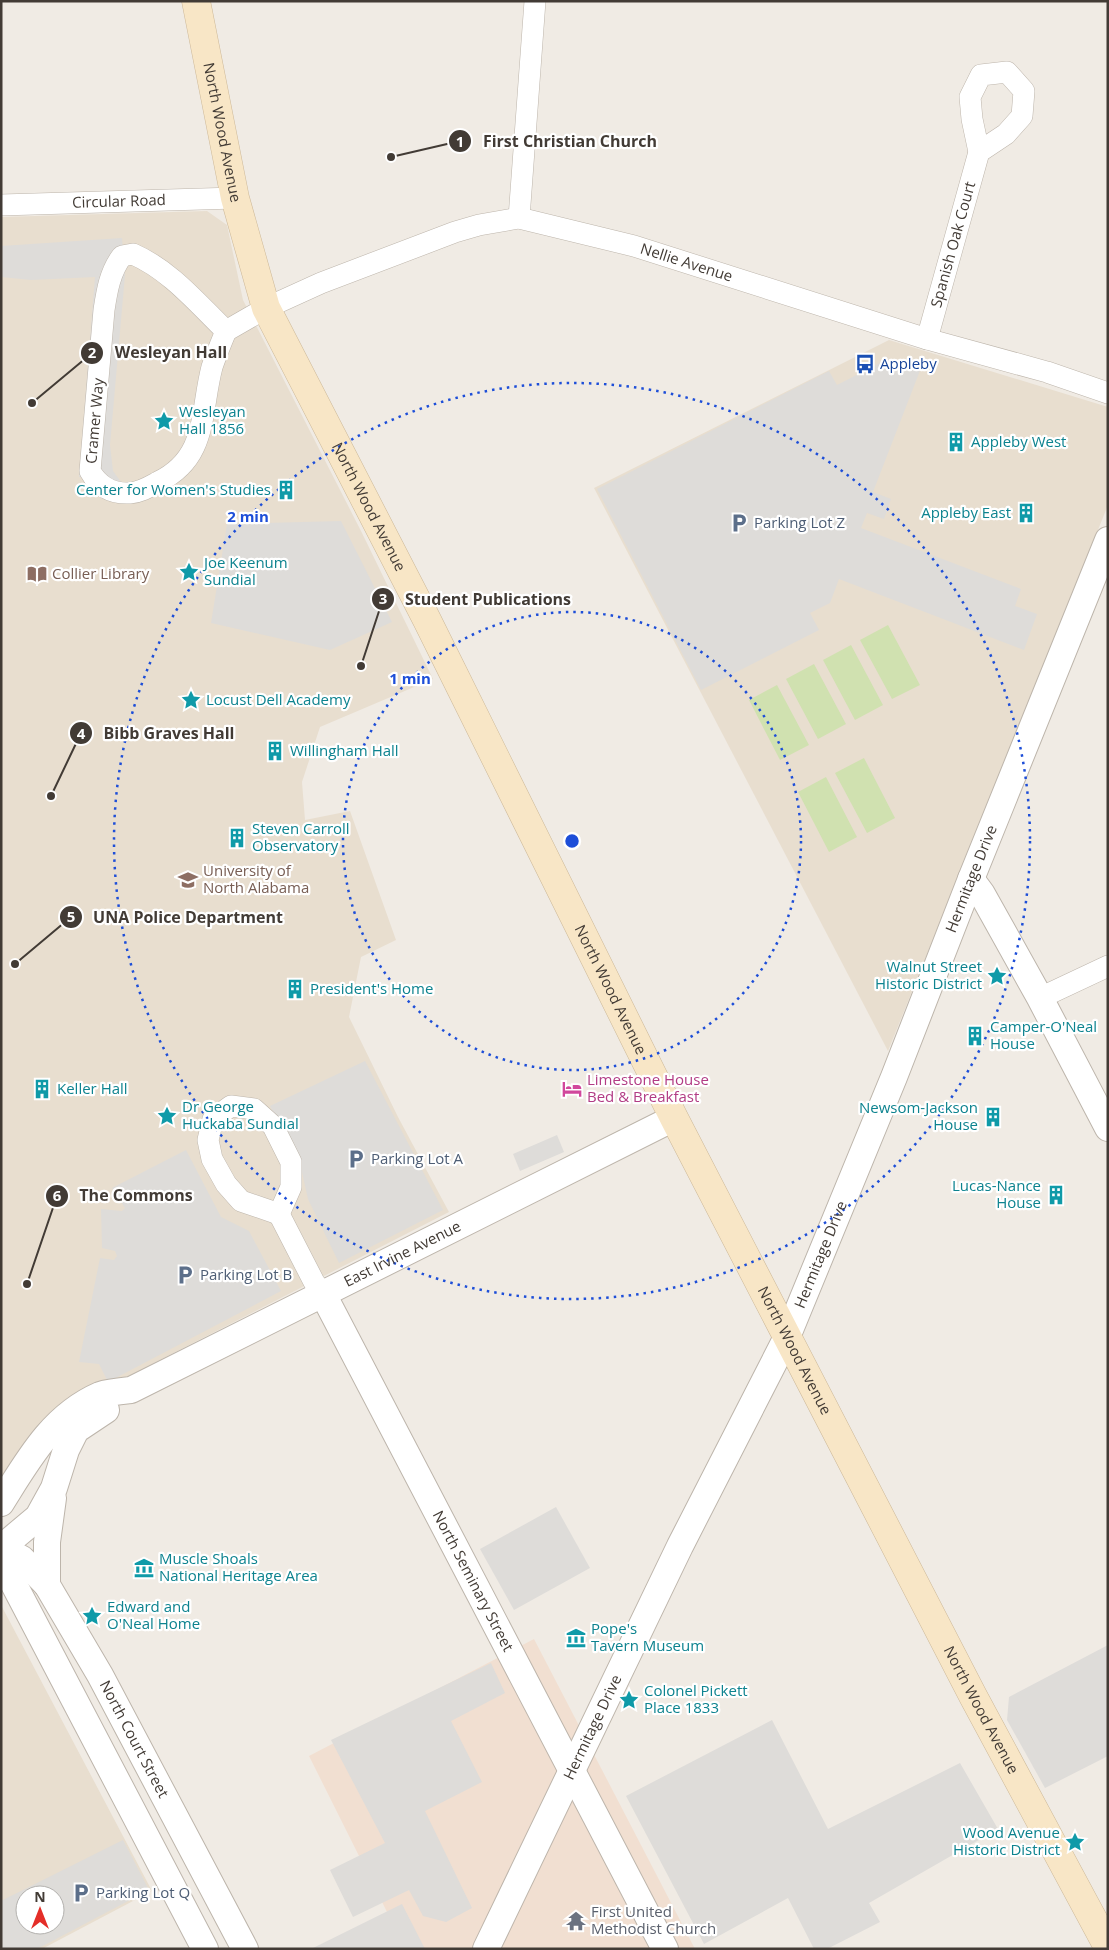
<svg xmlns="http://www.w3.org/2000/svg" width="1109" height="1950" font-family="'Open Sans',sans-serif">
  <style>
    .commercial { fill: #f1dfd1 }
    .education { fill: #e8decf; fill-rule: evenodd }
    .green { fill: #d0e1b0 }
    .parking { fill: #dedcd9; fill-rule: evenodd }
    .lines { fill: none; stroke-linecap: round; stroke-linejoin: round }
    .minor-casing { stroke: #bdb5ab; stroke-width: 22 }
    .tertiary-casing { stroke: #bdb5ab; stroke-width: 28 }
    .secondary-casing { stroke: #ccb898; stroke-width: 29 }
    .minor { stroke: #fff; stroke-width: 21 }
    .tertiary { stroke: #fff; stroke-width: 26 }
    .secondary { stroke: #f8e6c6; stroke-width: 28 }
    .ring { fill: none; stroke: #1d4ed8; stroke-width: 2.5; stroke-dasharray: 2.5 5 }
    .labels { text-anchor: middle; stroke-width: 4.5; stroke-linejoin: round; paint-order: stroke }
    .street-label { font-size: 15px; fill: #423b35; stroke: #fff }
    .transit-label { font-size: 15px; fill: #164399; stroke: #fff; text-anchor: start }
    .culture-label { font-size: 15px; fill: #0d838f; stroke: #fff; text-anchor: start }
    .service-label { font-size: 15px; fill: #4e5e75; stroke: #fff; text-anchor: start }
    .education-label { font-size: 15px; fill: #785e54; stroke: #fff; text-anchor: start }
    .hotel-label { font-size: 15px; fill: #b23c85; stroke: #fff; text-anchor: start }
    .worship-label { font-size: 15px; fill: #5b616d; stroke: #fff; text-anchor: start }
    .centre { fill: #1d4ed8; stroke: #fff; stroke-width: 2.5 }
    .ring-label { font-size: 15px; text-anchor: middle; font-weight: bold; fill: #1d4ed8; stroke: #fff; stroke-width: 4.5; stroke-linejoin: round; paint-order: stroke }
    .leader { fill: none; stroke: #423b35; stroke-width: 2 }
    .callout-dot { fill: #423b35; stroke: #fff; stroke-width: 2 }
    .mark-label { font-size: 15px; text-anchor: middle; font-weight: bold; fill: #fff }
    .callout-label { font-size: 16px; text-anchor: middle; font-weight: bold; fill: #423b35; stroke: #fff; stroke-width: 4.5; stroke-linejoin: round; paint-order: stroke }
  </style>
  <rect width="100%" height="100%" fill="#f0ebe4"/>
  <path class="commercial" d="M534 1639 695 1949H342L393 1924 309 1756Z"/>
  <g class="education">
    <path d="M207 211 227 225 243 300 362 533 433 679 320 727 302 782 305 820 350 811 396 940 361 957 349 1017 398 1117 449 1212 64 1409 1 1480V217Z"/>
    <path d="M889 340 1108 407V505L888 1051 594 488Z"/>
    <path d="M1 1605 152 1891 42 1949H1ZM25 1895H55V1925H25Z"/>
  </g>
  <g class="green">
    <path d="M888 625 920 685 892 699 860 640Z"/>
    <path d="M851 645 883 705 855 720 823 660Z"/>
    <path d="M814 664 846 724 818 739 786 679Z"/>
    <path d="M777 685 809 745 780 760 749 700Z"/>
    <path d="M864 758 895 818 867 833 835 773Z"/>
    <path d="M826 777 857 837 829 852 798 792Z"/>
  </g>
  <g class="parking">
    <path d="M122 238 125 275 110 445 113 471 121 482 79 477 95 277 31 280 1 277V246Z"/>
    <path d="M884 361H904L921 368 873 492 891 499 884 519 867 513 861 528 1021 589 1015 606 1037 614 1024 650 839 579 830 603 810 613 819 630 701 690 597 489 829 371 837 385Z"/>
    <path d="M341 521 392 622 330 650 211 623 227 524Z"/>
    <path d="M365 1061 443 1210 339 1263 308 1199 302 1172 291 1146 270 1106Z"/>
    <path d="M557 1135 564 1152 520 1171 513 1154Z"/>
    <path d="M186 1150 221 1217 249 1231 281 1291 108 1382 99 1364 79 1362 100 1258 114 1260 117 1256 115 1251 102 1248 101 1209 122 1211 125 1208 112 1188Z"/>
    <path d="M556 1507 590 1568 514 1610 480 1549Z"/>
    <path d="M1108 1645V1756L1045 1788 1007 1720 1009 1697Z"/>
    <path d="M491 1663 505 1693 451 1721 482 1782 425 1811 472 1908 446 1922 423 1916 409 1890 353 1917 330 1870 385 1843 331 1740Z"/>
    <path d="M772 1720 828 1829 960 1763 998 1829 869 1903 880 1922 827 1949H814L788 1898 704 1944 626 1796Z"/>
    <path d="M123 1840 149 1890 37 1949H1V1901ZM25 1895H55V1925H25Z"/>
    <path d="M402 1904 425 1949H311Z"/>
  </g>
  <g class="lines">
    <defs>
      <g id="minor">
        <path d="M1007 72 1024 91 1022 116 1006 134 979 152 972 119 970 97 981 75Z"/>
        <path id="s1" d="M1 205 235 198"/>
        <path d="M519 218 535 1"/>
        <path d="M133 254C170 270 198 304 226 331 221 343 216 355 212 367 200 413 208 458 158 482 149 487 141 492 130 493 112 494 99 487 90 471L104 310C107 290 110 272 122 256Z"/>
        <path id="s2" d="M226 331 266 308 321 283 455 232 479 225 519 218 634 246 927 339 1047 372 1108 393"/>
        <path id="s3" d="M927 339 979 152"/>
        <path d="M1040 998 1108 966"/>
        <path d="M231 1106 254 1109 273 1126 291 1162V1187L279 1214 241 1201 226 1184 212 1159 208 1140 213 1119Z"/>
        <path d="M279 1214 314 1282 323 1294"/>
      </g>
      <g id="tertiary">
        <path d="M971 879 982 894 1040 998 1108 1128"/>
        <path id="s4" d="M323 1294 665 1949"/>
        <path id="s5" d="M1 1503C28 1460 52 1416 100 1395 109 1392 121 1391 131 1390L674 1118"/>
        <path d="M1 1547 9 1575 205 1949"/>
        <path d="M1 1548 38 1517 54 1488 66 1450 76 1430 106 1410"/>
        <path id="s6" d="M2 1548 22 1559 47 1585 100 1675 245 1949"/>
        <path d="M47 1585V1542L53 1498"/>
        <path id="s7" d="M486 1949 680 1546 787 1337 894 1077 971 879 1108 540"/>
      </g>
      <g id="secondary">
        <path id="s8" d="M196 1 235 198 266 308 427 620 674 1118 973 1696 1108 1947"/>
      </g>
    </defs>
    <use href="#minor" class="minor-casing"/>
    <use href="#tertiary" class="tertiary-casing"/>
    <use href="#secondary" class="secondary-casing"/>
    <use href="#minor" class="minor"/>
    <use href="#tertiary" class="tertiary"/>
    <use href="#secondary" class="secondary"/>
  </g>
  <g class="ring">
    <circle cx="572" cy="841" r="229"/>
    <circle cx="572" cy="841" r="458"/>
  </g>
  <defs>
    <symbol id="bus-bare" viewBox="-9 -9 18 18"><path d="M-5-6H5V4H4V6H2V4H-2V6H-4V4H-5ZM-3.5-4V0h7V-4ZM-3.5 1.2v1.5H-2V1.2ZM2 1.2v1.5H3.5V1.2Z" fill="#1a4fb4" stroke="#fff" stroke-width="2.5" paint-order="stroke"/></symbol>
    <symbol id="sight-bare" viewBox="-9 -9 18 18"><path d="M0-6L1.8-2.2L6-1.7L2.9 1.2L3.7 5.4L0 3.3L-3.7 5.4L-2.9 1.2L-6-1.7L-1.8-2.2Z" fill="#0f9aa8" stroke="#fff" stroke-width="2.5" paint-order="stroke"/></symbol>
    <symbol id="building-bare" viewBox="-9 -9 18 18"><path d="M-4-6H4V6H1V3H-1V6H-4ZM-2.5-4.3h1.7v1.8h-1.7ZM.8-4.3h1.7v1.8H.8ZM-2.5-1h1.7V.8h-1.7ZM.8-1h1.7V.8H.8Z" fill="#0f9aa8" stroke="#fff" stroke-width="2.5" paint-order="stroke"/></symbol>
    <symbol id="parking-bare" viewBox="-9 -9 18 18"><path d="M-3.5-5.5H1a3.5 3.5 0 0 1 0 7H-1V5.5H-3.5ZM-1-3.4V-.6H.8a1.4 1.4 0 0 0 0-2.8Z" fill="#5c6f8a" stroke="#fff" stroke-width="2.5" paint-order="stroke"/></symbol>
    <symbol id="library-bare" viewBox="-9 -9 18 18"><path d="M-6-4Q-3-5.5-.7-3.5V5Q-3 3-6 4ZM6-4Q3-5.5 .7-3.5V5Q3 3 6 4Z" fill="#8d6e63" stroke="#fff" stroke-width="2.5" paint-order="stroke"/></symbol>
    <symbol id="university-bare" viewBox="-9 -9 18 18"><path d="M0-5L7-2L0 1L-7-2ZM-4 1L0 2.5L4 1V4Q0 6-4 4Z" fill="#8d6e63" stroke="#fff" stroke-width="2.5" paint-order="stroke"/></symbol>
    <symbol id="hotel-bare" viewBox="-9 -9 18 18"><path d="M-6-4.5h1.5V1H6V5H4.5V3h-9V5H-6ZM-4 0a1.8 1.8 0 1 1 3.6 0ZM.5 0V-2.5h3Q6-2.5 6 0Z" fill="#d1479c" stroke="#fff" stroke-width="2.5" paint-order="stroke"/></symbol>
    <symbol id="museum-bare" viewBox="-9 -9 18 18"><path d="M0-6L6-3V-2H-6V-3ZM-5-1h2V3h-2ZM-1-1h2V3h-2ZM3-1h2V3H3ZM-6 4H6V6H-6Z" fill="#0f9aa8" stroke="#fff" stroke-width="2.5" paint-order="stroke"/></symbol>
    <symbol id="temple-bare" viewBox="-9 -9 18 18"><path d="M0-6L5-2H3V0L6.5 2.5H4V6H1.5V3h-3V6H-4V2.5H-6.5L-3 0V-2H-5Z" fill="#6b7280" stroke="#fff" stroke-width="2.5" paint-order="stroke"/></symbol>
  </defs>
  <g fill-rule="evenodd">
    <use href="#bus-bare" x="851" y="350" width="28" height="28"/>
    <use href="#sight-bare" x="150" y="407" width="28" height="28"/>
    <use href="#building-bare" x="942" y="428" width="28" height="28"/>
    <use href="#building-bare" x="272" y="476" width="28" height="28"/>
    <use href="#building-bare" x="1012" y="499" width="28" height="28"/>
    <use href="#parking-bare" x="725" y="509" width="28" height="28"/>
    <use href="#sight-bare" x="175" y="558" width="28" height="28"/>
    <use href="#library-bare" x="23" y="560" width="28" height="28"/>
    <use href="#sight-bare" x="177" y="686" width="28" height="28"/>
    <use href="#building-bare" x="261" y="737" width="28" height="28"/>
    <use href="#building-bare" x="223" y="824" width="28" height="28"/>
    <use href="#university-bare" x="174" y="866" width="28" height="28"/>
    <use href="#sight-bare" x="983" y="962" width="28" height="28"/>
    <use href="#building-bare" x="281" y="975" width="28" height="28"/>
    <use href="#building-bare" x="961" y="1022" width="28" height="28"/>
    <use href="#building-bare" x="28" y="1075" width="28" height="28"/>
    <use href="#hotel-bare" x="558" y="1075" width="28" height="28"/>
    <use href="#sight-bare" x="153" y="1102" width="28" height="28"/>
    <use href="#building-bare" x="979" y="1103" width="28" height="28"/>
    <use href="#parking-bare" x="342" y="1145" width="28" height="28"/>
    <use href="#building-bare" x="1042" y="1181" width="28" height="28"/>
    <use href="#parking-bare" x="171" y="1261" width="28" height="28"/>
    <use href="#museum-bare" x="130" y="1554" width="28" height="28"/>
    <use href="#sight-bare" x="78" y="1602" width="28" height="28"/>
    <use href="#museum-bare" x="562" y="1624" width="28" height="28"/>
    <use href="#sight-bare" x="615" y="1686" width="28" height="28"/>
    <use href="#sight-bare" x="1061" y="1828" width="28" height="28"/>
    <use href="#parking-bare" x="67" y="1879" width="28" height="28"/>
    <use href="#temple-bare" x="562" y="1907" width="28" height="28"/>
  </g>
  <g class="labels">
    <g class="street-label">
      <text dy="5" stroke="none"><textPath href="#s8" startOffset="134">North Wood Avenue</textPath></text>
      <text dy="5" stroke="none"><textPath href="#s1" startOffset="118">Circular Road</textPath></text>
      <text dy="5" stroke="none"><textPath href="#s3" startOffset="98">Spanish Oak Court</textPath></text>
      <text dy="5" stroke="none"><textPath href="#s2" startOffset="489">Nellie Avenue</textPath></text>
      <text transform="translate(95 421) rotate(-85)" y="5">Cramer Way</text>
      <text dy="5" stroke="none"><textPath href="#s8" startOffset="539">North Wood Avenue</textPath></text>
      <text dy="5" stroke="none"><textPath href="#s7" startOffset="1176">Hermitage Drive</textPath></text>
      <text dy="5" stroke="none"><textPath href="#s8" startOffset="1079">North Wood Avenue</textPath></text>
      <text dy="5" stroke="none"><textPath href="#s5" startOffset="484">East Irvine Avenue</textPath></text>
      <text dy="5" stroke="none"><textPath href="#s7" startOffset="771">Hermitage Drive</textPath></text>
      <text dy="5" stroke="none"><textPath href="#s8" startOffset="1484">North Wood Avenue</textPath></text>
      <text dy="5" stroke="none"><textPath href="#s4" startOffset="324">North Seminary Street</textPath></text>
      <text dy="5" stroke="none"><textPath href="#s8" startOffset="1889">North Wood Avenue</textPath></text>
      <text dy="5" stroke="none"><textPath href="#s7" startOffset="246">Hermitage Drive</textPath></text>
      <text dy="5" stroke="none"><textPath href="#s6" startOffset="236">North Court Street</textPath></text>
    </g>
    <g class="transit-label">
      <text x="880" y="369">Appleby</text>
    </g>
    <g class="culture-label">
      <text x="179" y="417">Wesleyan<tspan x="179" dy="17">Hall 1856</tspan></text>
      <text x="971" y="447">Appleby West</text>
      <text x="271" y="495" text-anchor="end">Center for Women's Studies</text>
      <text x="1011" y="518" text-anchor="end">Appleby East</text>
      <text x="204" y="568">Joe Keenum<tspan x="204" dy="17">Sundial</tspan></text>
      <text x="206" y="705">Locust Dell Academy</text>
      <text x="290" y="756">Willingham Hall</text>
      <text x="252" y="834">Steven Carroll<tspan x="252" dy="17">Observatory</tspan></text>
      <text x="982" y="972" text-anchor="end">Walnut Street<tspan x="982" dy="17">Historic District</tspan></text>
      <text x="310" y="994">President's Home</text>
      <text x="990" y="1032">Camper-O'Neal<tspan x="990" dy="17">House</tspan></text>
      <text x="57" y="1094">Keller Hall</text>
      <text x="182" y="1112">Dr George<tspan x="182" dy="17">Huckaba Sundial</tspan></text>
      <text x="978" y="1113" text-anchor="end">Newsom-Jackson<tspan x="978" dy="17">House</tspan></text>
      <text x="1041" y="1191" text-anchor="end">Lucas-Nance<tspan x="1041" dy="17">House</tspan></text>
      <text x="159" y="1564">Muscle Shoals<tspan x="159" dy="17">National Heritage Area</tspan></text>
      <text x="107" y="1612">Edward and<tspan x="107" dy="17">O'Neal Home</tspan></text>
      <text x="591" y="1634">Pope's<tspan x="591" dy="17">Tavern Museum</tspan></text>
      <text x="644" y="1696">Colonel Pickett<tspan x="644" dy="17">Place 1833</tspan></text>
      <text x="1060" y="1838" text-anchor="end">Wood Avenue<tspan x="1060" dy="17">Historic District</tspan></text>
    </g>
    <g class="service-label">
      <text x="754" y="528">Parking Lot Z</text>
      <text x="371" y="1164">Parking Lot A</text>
      <text x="200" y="1280">Parking Lot B</text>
      <text x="96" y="1898">Parking Lot Q</text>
    </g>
    <g class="education-label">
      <text x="52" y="579">Collier Library</text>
      <text x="203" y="876">University of<tspan x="203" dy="17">North Alabama</tspan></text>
    </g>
    <g class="hotel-label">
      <text x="587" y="1085">Limestone House<tspan x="587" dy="17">Bed &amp; Breakfast</tspan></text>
    </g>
    <g class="worship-label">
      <text x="591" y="1917">First United<tspan x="591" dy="17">Methodist Church</tspan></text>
    </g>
  </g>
  <circle cx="572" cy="841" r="8" class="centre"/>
  <g class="ring-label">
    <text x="248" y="522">2 min</text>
    <text x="410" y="684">1 min</text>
  </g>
  <path class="leader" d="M391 157L460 141M32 403L92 353M361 666L383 599M51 796L81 733M15 964L71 917M27 1284L57 1196"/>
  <g class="callout-dot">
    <circle cx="391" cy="157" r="5"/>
    <circle cx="32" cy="403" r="5"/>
    <circle cx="361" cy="666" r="5"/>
    <circle cx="51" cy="796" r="5"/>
    <circle cx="15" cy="964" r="5"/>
    <circle cx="27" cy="1284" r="5"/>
    <circle cx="460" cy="141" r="12"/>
    <circle cx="92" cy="353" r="12"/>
    <circle cx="383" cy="599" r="12"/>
    <circle cx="81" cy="733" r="12"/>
    <circle cx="71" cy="917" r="12"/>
    <circle cx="57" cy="1196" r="12"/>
  </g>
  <g class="mark-label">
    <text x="460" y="147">1</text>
    <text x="92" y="358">2</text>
    <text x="383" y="604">3</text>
    <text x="81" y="739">4</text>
    <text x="71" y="922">5</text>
    <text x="57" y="1201">6</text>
  </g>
  <g class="callout-label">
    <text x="570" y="147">First Christian Church</text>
    <text x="171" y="358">Wesleyan Hall</text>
    <text x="488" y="605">Student Publications</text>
    <text x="169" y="739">Bibb Graves Hall</text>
    <text x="188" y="923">UNA Police Department</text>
    <text x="136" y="1201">The Commons</text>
  </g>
  <rect width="1109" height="1950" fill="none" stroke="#423b35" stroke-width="5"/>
  <g transform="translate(40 1910)"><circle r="24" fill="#ffffff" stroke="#b3b1ae"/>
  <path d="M0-4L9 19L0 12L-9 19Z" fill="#e42e28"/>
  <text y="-8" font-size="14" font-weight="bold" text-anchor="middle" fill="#423b35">N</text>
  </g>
</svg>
